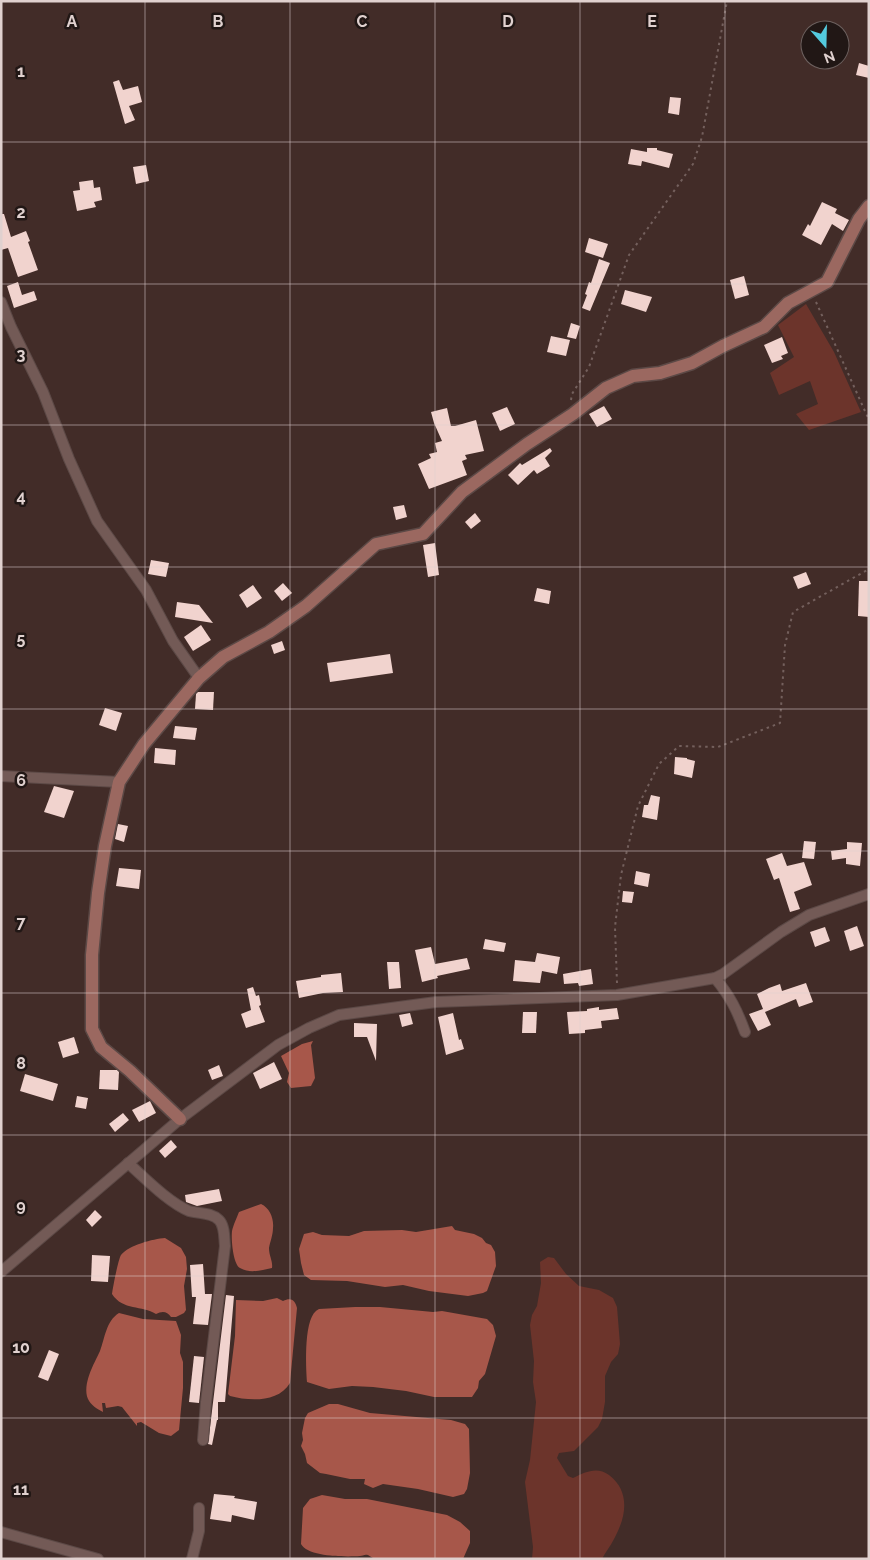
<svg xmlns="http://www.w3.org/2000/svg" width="870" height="1560" font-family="Raleway,sans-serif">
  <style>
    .green { fill: #6c342b }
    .water { fill: #a7574a }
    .building { fill: #f1d3ce }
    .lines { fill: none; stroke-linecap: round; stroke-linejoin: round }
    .street-casing { stroke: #5c4946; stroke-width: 12 }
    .secondary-casing { stroke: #5c4946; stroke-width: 15 }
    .path { stroke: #74605d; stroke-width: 2; stroke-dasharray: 2.5 4; stroke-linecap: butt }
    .street { stroke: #735a56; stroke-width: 10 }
    .secondary { stroke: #9b6860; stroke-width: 12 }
    .grid { fill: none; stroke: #e0d1cf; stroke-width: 1; stroke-opacity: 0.55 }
    .grid-label { font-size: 16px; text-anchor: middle; font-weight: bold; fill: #e0d1cf; stroke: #211715; stroke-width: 5; stroke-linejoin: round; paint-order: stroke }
  </style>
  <rect width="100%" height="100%" fill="#422c28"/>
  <g class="green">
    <path d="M806 304 834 352 861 412 809 430 796 414 818 404 810 381 779 395 770 373 794 357 778 325Z"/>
    <path d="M548 1257 554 1258 566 1274 579 1286 599 1290 613 1298 617 1307 620 1344 618 1354 611 1362 605 1376V1402L602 1419 598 1427 574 1451 559 1453 557 1458 568 1476 573 1478C585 1472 597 1466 609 1475 631 1492 626 1517 614 1539 611 1546 605 1552 602 1559H532L533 1547 525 1482 530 1460 536 1402 533 1382 534 1361 530 1325 532 1315 537 1306 541 1283 540 1262Z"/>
  </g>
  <g class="water">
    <path d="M313 1041 311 1045 315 1078 311 1086 291 1088 287 1082 289 1073 281 1056 302 1044Z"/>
    <path d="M261 1204C270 1208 274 1219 273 1228 273 1235 270 1242 269 1248 269 1256 273 1261 272 1268 261 1270 251 1274 240 1268 233 1264 231 1239 232 1231 233 1226 237 1217 239 1212Z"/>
    <path d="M452 1226 455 1230 474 1234 482 1238 486 1243 491 1245 495 1252 496 1266 487 1291 483 1293 468 1296 429 1291 403 1285 385 1287 347 1281 311 1280 304 1275 301 1263 299 1249 304 1234 313 1232 322 1235 349 1236 364 1231 402 1230 416 1232Z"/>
    <path d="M165 1238 181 1248 186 1257 187 1269 184 1286 186 1310 184 1313 176 1317H171C167 1311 162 1311 156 1314 142 1305 123 1311 112 1294 113 1287 118 1260 121 1255 129 1245 153 1239 165 1238Z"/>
    <path d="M277 1298 283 1301C291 1297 295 1300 297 1308L290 1383C278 1403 249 1401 230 1396L228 1394 235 1336 236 1300 263 1301Z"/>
    <path d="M355 1307H380L433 1312 442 1311 487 1319 493 1325 496 1336 485 1374 479 1381 478 1388 472 1397H434L406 1391 373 1387 352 1386 329 1389 307 1382C306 1367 303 1315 319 1309Z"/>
    <path d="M119 1313 143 1319 176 1321 181 1335 180 1353 183 1362V1388L179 1430 171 1436 159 1433 141 1422 137 1423V1426L122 1407 118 1406 106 1408 105 1403H102L103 1412C97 1409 91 1405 88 1399 82 1384 94 1364 100 1351 105 1338 106 1321 119 1313Z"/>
    <path d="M329 1404H338L370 1413 451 1420 465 1424 469 1429 470 1473 467 1489 464 1494 453 1497 418 1489 383 1484 373 1488 364 1484 365 1479H350L326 1474 320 1473 307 1463 305 1454 301 1446 303 1440 302 1433 305 1418 308 1413Z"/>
    <path d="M322 1495 345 1499H367L447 1515 460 1522 470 1531V1543L463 1559H375C372 1558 370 1556 368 1555 364 1554 363 1556 360 1556 346 1557 308 1557 301 1544L303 1508 310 1499Z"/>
  </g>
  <g class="building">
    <path d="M859 63 869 66V78L856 75Z"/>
    <path d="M119 80 123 90 138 86 142 102 129 106 135 120 125 124 113 82Z"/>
    <path d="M670 97 681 98 679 115 668 113Z"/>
    <path d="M647 148H657V150L673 154 669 168 642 161 641 166 628 164 631 149 647 152Z"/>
    <path d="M146 165 149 181 136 184 133 167Z"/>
    <path d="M93 180 94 188 100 187 102 200 94 202 96 207 77 211 73 191 80 190 79 182Z"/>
    <path d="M822 202 837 209 835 213 849 220 843 231 832 224 821 245 802 235 808 224 810 226Z"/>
    <path d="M1 214H4L11 237 26 231 30 241 28 242 38 270 18 277 8 248 1 250Z"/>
    <path d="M589 238 608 244 603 258 585 252Z"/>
    <path d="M599 259 610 263 590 311 582 308 587 295 585 294 589 282 591 283Z"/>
    <path d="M744 276 749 295 735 299 730 280Z"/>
    <path d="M18 282 22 295 34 291 37 300 14 308 7 286Z"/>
    <path d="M625 290 652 297 646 312 621 304Z"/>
    <path d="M571 323 580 326 576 339 567 337Z"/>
    <path d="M551 336 570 340 566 356 547 352Z"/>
    <path d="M782 337 788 353 781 356 783 359 772 363 764 345Z"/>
    <path d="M604 406 612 419 597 427 589 414Z"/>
    <path d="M507 407 515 424 500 431 492 413Z"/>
    <path d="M447 408 451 426H455L476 420 484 451 465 455 467 459 462 461 467 475 429 489 418 464 431 458 429 454 437 452 435 443 442 441 434 423 431 412Z"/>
    <path d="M550 448 552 451 545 458 550 466 537 474 534 470 518 485 508 475 520 463 522 465Z"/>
    <path d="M404 505 407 517 396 520 393 507Z"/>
    <path d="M475 513 481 521 471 529 465 522Z"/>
    <path d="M435 543 439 575 428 577 423 545Z"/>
    <path d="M151 560 169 563 166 577 148 574Z"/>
    <path d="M806 572 811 584 798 589 793 577Z"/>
    <path d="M859 581H869V617L858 616Z"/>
    <path d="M283 583 292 593 282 601 274 591Z"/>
    <path d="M253 585 262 598 247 608 239 595Z"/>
    <path d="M537 588 551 591 549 604 534 601Z"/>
    <path d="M177 602 199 605 213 623 175 617Z"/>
    <path d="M201 625 211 640 193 651 184 637Z"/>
    <path d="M282 641 285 650 274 654 271 645Z"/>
    <path d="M390 654 393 673 330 682 327 663Z"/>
    <path d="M198 692H214L213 710 195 709 196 694Z"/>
    <path d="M105 708 122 713 116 731 99 725Z"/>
    <path d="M175 726 197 728 195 740 173 738Z"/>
    <path d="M155 748 176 750 175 765 154 763Z"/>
    <path d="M675 757 687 758V759L695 761 692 778 674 774Z"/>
    <path d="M54 786 74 791 64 818 44 812Z"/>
    <path d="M651 795 660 797 657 820 642 817 644 805H648Z"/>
    <path d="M118 824 128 826 124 842 115 839Z"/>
    <path d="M804 841 816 842 814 859 802 858Z"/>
    <path d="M847 842 862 843 860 866 846 864V858L832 860 831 851 847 849Z"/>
    <path d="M782 853 787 866 804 862 812 885 794 892 800 909 790 912 779 878 774 880 766 859Z"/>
    <path d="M119 868 141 870 139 889 116 886Z"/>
    <path d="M636 871 650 874 648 887 634 884Z"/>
    <path d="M623 891 634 892 632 903 622 902Z"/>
    <path d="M857 926 864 946 850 951 844 931Z"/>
    <path d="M825 927 830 941 815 947 810 932Z"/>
    <path d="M485 939 506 943 504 952 483 949Z"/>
    <path d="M431 947 435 964 467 958 470 969 437 976 438 978 422 982 415 950Z"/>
    <path d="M537 953 560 957 557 974 542 971 540 983 513 981 515 960 535 962Z"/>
    <path d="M387 962H399L401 988 389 989Z"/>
    <path d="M591 969 593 984 579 986 578 983 564 984 563 974Z"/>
    <path d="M341 973 343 992 323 993 299 998 296 981 321 977V975Z"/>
    <path d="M806 983 813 1002 799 1007 796 999 765 1012 771 1025 758 1031 749 1014 763 1009 757 994 769 988 780 984 782 991Z"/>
    <path d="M253 987 256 996 259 995 261 1005 259 1006 265 1022 246 1028 241 1014 251 1010 247 989Z"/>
    <path d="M599 1007V1010L617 1008 619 1019 601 1021 602 1028 585 1030V1033L569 1034 567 1012 587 1011V1009Z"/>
    <path d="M523 1012H537L536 1033H522Z"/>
    <path d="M410 1013 413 1024 402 1027 399 1015Z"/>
    <path d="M453 1013 459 1040 461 1039 464 1049 446 1055 438 1017Z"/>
    <path d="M354 1023 377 1024 376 1061 367 1037H354Z"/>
    <path d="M74 1037 79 1053 63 1058 58 1042Z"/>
    <path d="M274 1062 282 1079 260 1089 253 1073Z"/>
    <path d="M219 1065 223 1076 212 1080 208 1070Z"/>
    <path d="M100 1070H117L119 1072 118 1090 99 1089Z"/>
    <path d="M25 1074 58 1084 53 1101 20 1091Z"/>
    <path d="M77 1096 88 1098 86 1109 75 1107Z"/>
    <path d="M150 1101 156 1113 139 1122 132 1110Z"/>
    <path d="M123 1113 129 1120 115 1132 109 1124Z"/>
    <path d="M171 1140 177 1147 165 1158 159 1151Z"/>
    <path d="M219 1189 222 1201 197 1206 186 1202 185 1195Z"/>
    <path d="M95 1210 102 1217 92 1227 86 1220Z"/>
    <path d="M92 1255 110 1256 108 1282 91 1281Z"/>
    <path d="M203 1264 205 1294H212L208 1325 193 1324 196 1297H192L190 1265Z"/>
    <path d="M226 1295 234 1296 225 1402H218V1420H217L212 1445 208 1444Z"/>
    <path d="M49 1350 59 1354 48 1381 38 1377Z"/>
    <path d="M194 1356 204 1357 199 1403 189 1402Z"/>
    <path d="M214 1494 235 1496 234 1498 257 1502 254 1520 232 1515 231 1522 210 1519Z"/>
  </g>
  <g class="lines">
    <defs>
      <g id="street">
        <path d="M1 302 11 327 43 392 69 459 97 521 146 590 173 641 199 678"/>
        <path d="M1 776 119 782"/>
        <path d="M715 978C730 996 737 1010 745 1032"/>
        <path d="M128 1163C146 1179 168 1202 189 1211 199 1214 211 1212 219 1220 225 1226 224 1238 225 1246L206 1402 203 1440"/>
        <path d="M1 1272 180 1119 278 1045 309 1028 339 1015 436 1002 617 995 715 978 723 974 781 932 809 915 869 894"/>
        <path d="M1 1532 98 1559"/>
        <path d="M192 1559 199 1531V1508"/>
      </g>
      <path id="secondary" d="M180 1119 130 1071 101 1047 92 1029V955L98 893 105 846 119 782 144 744 199 678 223 657 269 632 306 606 376 544 423 534 462 492 527 444 573 414 606 388 633 376 660 373 692 363 723 346 764 327 788 303 827 282 859 219 869 206"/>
    </defs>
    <use href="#street" class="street-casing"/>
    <use href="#secondary" class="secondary-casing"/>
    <g class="path">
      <path d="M816 302 869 420"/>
      <path d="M571 400 572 394 589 367 629 255 693 164 702 137 727 1"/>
      <path d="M617 983 615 927 621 875 638 806 659 764 679 746 718 747 780 723 785 645 793 612 869 569"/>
    </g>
    <use href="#street" class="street"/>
    <use href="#secondary" class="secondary"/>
  </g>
  <path class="grid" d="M145 1V1559M290 1V1559M435 1V1559M580 1V1559M725 1V1559M1 142H869M1 284H869M1 425H869M1 567H869M1 709H869M1 851H869M1 993H869M1 1135H869M1 1276H869M1 1418H869"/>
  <g class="grid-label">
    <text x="72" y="27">A</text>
    <text x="218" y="27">B</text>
    <text x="362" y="27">C</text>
    <text x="508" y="27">D</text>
    <text x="652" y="27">E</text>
    <text x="21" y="77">1</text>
    <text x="21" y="218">2</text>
    <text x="21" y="360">3</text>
    <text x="21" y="502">4</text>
    <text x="21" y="644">5</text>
    <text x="21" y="786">6</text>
    <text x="21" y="928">7</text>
    <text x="21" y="1069">8</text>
    <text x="21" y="1211">9</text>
    <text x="21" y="1353">10</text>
    <text x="21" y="1495">11</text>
  </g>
  <rect width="870" height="1560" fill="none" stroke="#e0d1cf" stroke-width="5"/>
  <g transform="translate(825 45) rotate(160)"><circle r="24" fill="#211715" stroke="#6d615f"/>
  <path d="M0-4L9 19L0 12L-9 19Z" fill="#54cade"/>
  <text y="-8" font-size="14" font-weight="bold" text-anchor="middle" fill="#e0d1cf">N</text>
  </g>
</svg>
